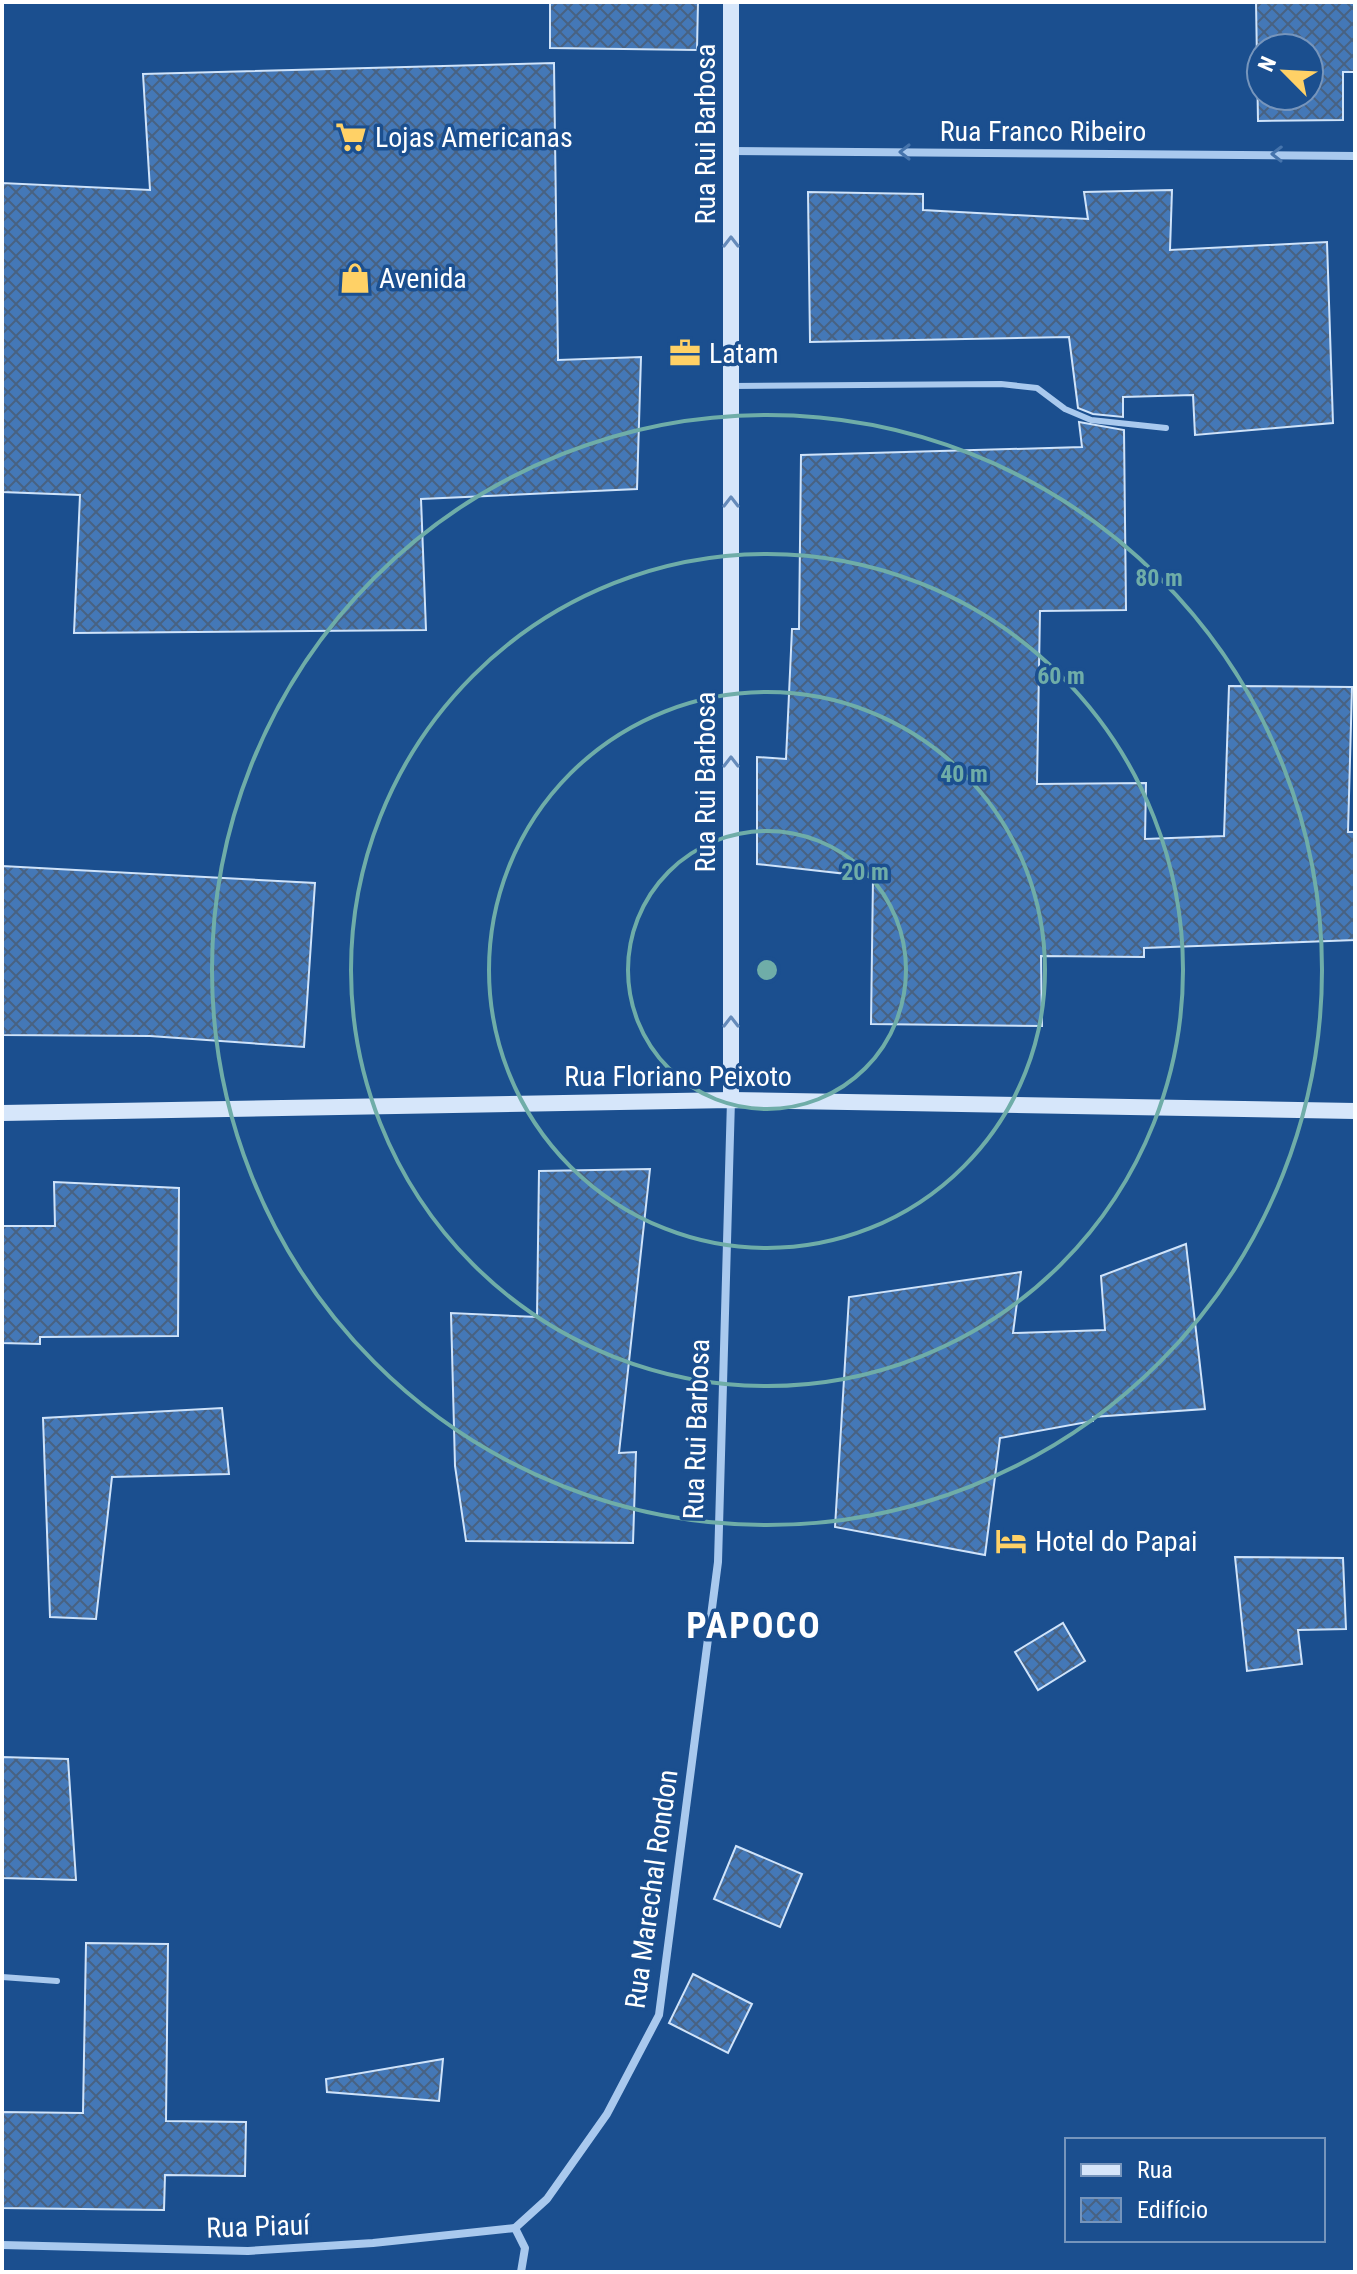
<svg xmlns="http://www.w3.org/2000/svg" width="1357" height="2274" font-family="'Roboto Condensed',sans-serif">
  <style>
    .building { fill: url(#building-cross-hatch); stroke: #cfe3fa; stroke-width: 2; fill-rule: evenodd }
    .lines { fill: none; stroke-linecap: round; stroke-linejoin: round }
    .lane { stroke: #a9c9ee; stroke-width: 6 }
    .street { stroke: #a9c9ee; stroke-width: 8 }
    .secondary { stroke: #d6e6fa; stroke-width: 16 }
    .oneway { stroke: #4674ac }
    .oneway2 { stroke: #668bba }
    .ring { fill: none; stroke: #6fada8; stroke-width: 4 }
    .labels { text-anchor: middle; stroke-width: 7; stroke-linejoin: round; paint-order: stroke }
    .street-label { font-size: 28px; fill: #fff; stroke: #1b4f8f }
    .poi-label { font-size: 28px; fill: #fff; stroke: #1b4f8f; text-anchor: start }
    .district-label { font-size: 36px; font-weight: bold; letter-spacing: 2px; fill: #fff; stroke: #1b4f8f }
    .centre { fill: #6fada8; stroke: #1b4f8f; stroke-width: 4 }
    .ring-label { font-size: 24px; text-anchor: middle; font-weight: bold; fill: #6fada8; stroke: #1b4f8f; stroke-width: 7; stroke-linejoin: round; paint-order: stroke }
  </style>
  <defs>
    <pattern id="building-cross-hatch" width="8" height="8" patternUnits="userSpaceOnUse" patternTransform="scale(2)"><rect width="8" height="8" fill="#4478b7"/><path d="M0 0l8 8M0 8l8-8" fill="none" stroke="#486282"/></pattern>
  </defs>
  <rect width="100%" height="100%" fill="#1b4f8f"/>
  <g class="building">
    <path d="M550 2H698L697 50 550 48Z"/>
    <path d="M1256 2H1355V72H1343V120L1258 121ZM1261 48H1309V96H1261Z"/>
    <path d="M554 63 558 360 641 357 637 489 421 499 426 630 74 633 80 495 2 492V183L150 190 143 74Z"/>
    <path d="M1172 190 1170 250 1327 242 1333 423 1195 435 1193 395 1123 397V417L1093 414 1078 408 1069 337 810 342 808 192 923 194V210L1088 219 1084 192Z"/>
    <path d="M1079 422 1124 430 1126 610 1040 611 1037 784 1146 783 1145 839 1224 836 1229 686 1352 687 1348 832H1355V940L1144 948V957L1041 956 1042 1026 871 1024 873 877 757 864V757L786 759 792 629H799L801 455 1082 447Z"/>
    <path d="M2 866 315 883 304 1047 150 1036 2 1035Z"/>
    <path d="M650 1169 619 1453 636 1452 633 1543 466 1541 455 1466 451 1313 537 1317 539 1171Z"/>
    <path d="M54 1182 179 1188 178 1336 40 1337V1344L2 1343V1226H55Z"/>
    <path d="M1186 1244 1205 1409 1093 1417V1421L1000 1438 985 1555 835 1527 849 1297 1021 1272 1013 1333 1105 1330 1101 1276Z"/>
    <path d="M222 1408 229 1474 112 1477 96 1619 50 1617 43 1418Z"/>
    <path d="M1235 1557 1343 1558 1346 1629 1298 1630 1302 1664 1247 1671Z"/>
    <path d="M1063 1623 1085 1661 1038 1690 1015 1652Z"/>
    <path d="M2 1757 68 1759 76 1880 2 1878Z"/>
    <path d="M736 1846 802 1874 780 1927 714 1899Z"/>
    <path d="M86 1943 168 1944 166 2121 246 2122 245 2176 165 2175 164 2210 2 2208V2112L83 2113Z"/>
    <path d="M693 1974 752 2004 728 2053 669 2023Z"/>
    <path d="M443 2059 439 2101 327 2092 326 2079Z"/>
  </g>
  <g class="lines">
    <g class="lane">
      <path d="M731 386 1001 384 1037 388 1065 409 1091 420 1166 428"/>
      <path d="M2 1977 57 1981"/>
    </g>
    <g class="street">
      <path d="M731 151 1355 156"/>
      <path d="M515 2228 547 2199 607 2114 659 2015 718 1562 731 1100"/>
      <path d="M515 2228 525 2248 521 2272"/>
      <path d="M2 2245 248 2251 373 2243 515 2228"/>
    </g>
    <g class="secondary">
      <path d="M731 1100V2"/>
      <path d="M2 1113 731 1100 1355 1111"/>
    </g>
  </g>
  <defs><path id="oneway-chevron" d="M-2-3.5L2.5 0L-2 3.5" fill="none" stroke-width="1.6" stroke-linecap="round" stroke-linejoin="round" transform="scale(2)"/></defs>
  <g class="oneway">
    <use href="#oneway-chevron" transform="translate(905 152) rotate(-180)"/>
    <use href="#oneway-chevron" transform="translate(1277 154) rotate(-179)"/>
  </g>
  <g class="oneway2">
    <use href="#oneway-chevron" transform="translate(731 242) rotate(-90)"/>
    <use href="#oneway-chevron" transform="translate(731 502) rotate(-90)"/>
    <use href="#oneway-chevron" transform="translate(731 762) rotate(-90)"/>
    <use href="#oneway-chevron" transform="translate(731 1022) rotate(-90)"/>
  </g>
  <g class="ring">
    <circle cx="767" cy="970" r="139"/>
    <circle cx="767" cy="970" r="278"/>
    <circle cx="767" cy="970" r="416"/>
    <circle cx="767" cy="970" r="555"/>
  </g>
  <defs>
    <symbol id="supermarket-bare" viewBox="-9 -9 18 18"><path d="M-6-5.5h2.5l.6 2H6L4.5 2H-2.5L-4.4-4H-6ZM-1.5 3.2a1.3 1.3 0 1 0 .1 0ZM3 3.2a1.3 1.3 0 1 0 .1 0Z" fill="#ffd166" stroke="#1b4f8f" stroke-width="2.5" paint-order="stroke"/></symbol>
    <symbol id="shop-bare" viewBox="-9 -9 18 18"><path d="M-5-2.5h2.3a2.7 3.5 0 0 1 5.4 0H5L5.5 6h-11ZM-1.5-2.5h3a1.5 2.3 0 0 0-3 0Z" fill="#ffd166" stroke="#1b4f8f" stroke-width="2.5" paint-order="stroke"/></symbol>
    <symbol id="office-bare" viewBox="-9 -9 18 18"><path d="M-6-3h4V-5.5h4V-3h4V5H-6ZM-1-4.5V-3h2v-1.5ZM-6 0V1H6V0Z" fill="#ffd166" stroke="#1b4f8f" stroke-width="2.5" paint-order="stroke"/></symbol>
    <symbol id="hotel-bare" viewBox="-9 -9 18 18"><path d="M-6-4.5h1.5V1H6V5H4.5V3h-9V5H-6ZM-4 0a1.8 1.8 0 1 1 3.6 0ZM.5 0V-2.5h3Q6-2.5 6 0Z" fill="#ffd166" stroke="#1b4f8f" stroke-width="2.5" paint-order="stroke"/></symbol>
  </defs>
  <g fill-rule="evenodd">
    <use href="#supermarket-bare" x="329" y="115" width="44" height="44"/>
    <use href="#shop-bare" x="333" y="256" width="44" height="44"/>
    <use href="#office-bare" x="663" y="331" width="44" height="44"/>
    <use href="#hotel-bare" x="989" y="1519" width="44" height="44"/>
  </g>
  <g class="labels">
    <g class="street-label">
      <text x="1043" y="141">Rua Franco Ribeiro</text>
      <text transform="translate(705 134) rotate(-90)" y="10">Rua Rui Barbosa</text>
      <text transform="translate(705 782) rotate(-90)" y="10">Rua Rui Barbosa</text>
      <text x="678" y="1086">Rua Floriano Peixoto</text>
      <text transform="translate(696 1429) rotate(-88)" y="10">Rua Rui Barbosa</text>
      <text transform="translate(651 1889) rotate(-82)" y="10">Rua Marechal Rondon</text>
      <text transform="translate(258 2226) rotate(-2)" y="10">Rua Piauí</text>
    </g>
    <g class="poi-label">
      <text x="375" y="147">Lojas Americanas</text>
      <text x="379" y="288">Avenida</text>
      <text x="709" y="363">Latam</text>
      <text x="1035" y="1551">Hotel do Papai</text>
    </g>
    <g class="district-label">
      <text x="754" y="1638">PAPOCO</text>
    </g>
  </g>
  <circle cx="767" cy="970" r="12" class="centre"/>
  <g class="ring-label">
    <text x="1159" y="586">80 m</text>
    <text x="1061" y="684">60 m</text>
    <text x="964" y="782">40 m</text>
    <text x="865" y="880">20 m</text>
  </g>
  <rect width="1357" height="2274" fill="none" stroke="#ffffff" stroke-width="8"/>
  <rect x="1065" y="2138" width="260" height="104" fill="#1b4f8f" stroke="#7695bc" stroke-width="2"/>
  <rect x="1081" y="2164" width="40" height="12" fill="#d6e6fa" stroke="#7695bc" stroke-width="2"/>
  <text x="1137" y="2178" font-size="24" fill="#ffffff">Rua</text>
  <rect x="1081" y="2198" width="40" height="24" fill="url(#building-cross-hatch)" stroke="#7695bc" stroke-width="2"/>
  <text x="1137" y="2218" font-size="24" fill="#ffffff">Edifício</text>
  <g transform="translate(1285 72) rotate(294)"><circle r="38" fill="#1b4f8f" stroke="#7695bc" stroke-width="2"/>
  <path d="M0-6L14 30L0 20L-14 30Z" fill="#ffd166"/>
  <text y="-12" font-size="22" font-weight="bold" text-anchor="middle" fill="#ffffff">N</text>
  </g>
</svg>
